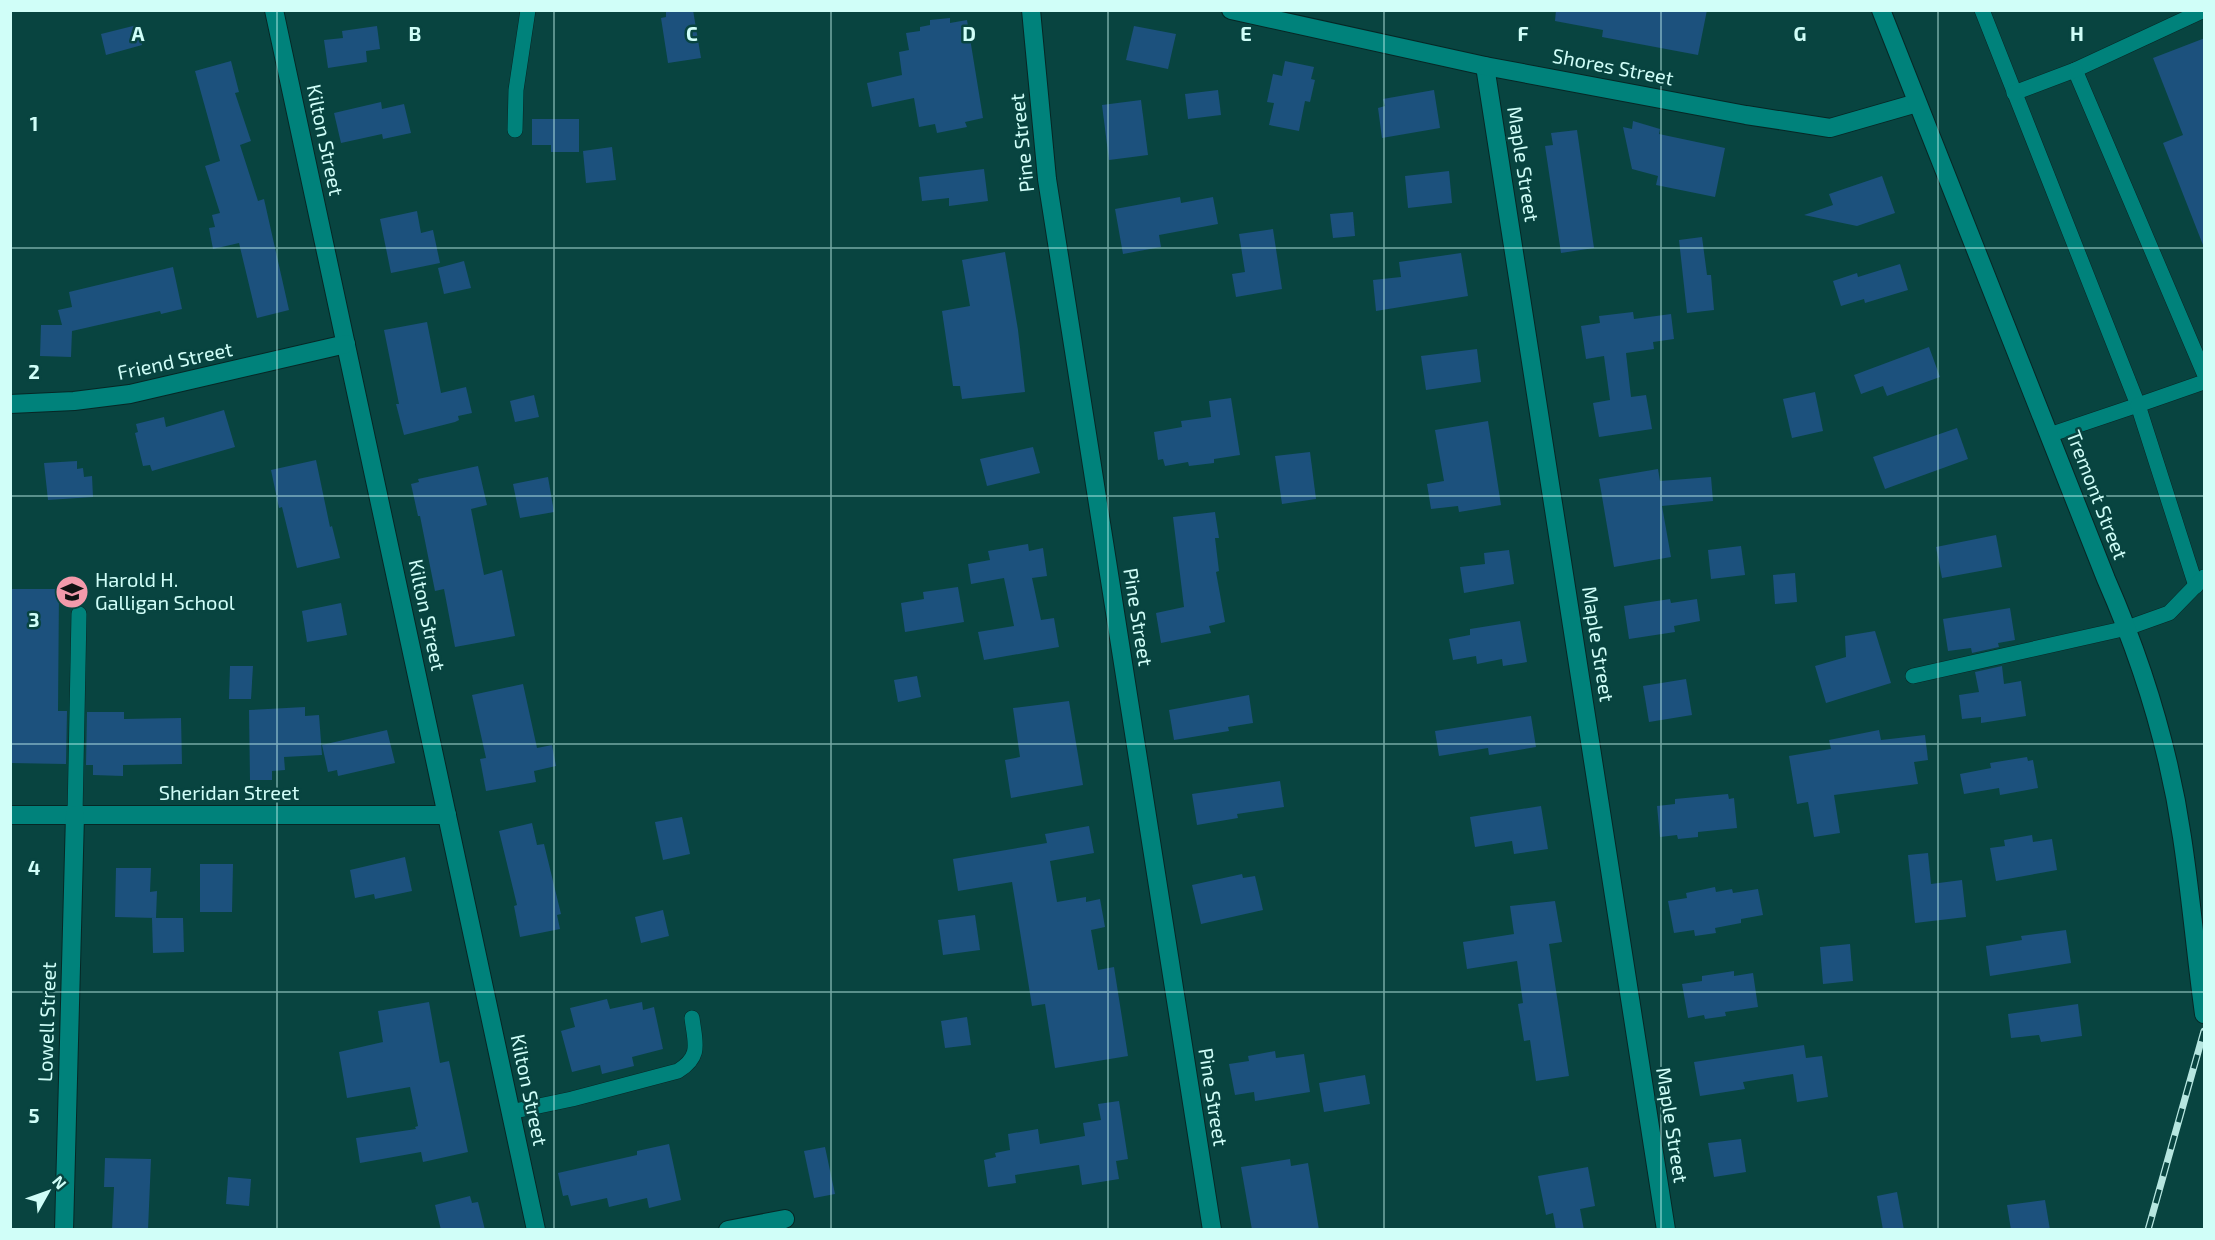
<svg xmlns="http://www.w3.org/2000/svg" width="2215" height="1240" font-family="'Exo 2',sans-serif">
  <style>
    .building { fill: #1c517d }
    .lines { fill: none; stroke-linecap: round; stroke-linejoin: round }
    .service-casing { stroke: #062725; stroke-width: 16 }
    .minor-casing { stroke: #062725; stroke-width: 20 }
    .tertiary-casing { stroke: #062725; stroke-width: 20 }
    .secondary-casing { stroke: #062725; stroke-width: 20 }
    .service { stroke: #00827b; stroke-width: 15 }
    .minor { stroke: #00827b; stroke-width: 18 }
    .tertiary { stroke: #00827b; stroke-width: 18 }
    .secondary { stroke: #00827b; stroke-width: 18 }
    .rail-casing { stroke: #b6e6e0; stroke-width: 7 }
    .rail { stroke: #084440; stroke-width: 4.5; stroke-dasharray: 14; stroke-linecap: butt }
    .grid { fill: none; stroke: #d0fef8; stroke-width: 1.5; stroke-opacity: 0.55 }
    .labels { text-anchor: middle; stroke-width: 5; stroke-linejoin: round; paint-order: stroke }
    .street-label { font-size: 20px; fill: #d0fef8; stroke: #084440 }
    .poi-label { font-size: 20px; fill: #d0fef8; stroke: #084440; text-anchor: start }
    .grid-label { font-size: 20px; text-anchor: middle; font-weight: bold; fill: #d0fef8; stroke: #084440; stroke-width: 5; stroke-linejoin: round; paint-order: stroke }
  </style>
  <rect width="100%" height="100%" fill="#084440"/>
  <g class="building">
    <path d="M666 10H693L701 58 668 63 661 18 666 17Z"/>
    <path d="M1556 10H1707L1698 55 1602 37 1603 30 1555 21Z"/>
    <path d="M950 18V23L967 20 983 118 965 122 967 127 937 133 935 124 919 127 914 98 872 107 867 83 902 75 899 52 909 50 906 33 920 31V27L930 25V20Z"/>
    <path d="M137 25 142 45 106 55 101 34Z"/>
    <path d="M377 26 380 49 366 51 367 62 328 68 324 40 343 38 342 31Z"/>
    <path d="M1134 26 1176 34 1168 69 1126 60Z"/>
    <path d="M2205 38V245H2203L2163 143 2183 135 2153 58Z"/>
    <path d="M231 61 239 92 235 93 251 141 240 145 258 201 264 199 289 310 257 318 239 243 213 249 209 228 215 227 212 215 220 213 205 166 220 161 195 71Z"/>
    <path d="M1285 61 1314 67 1311 79 1315 80 1310 102 1305 101 1299 131 1269 125 1274 103 1267 102 1273 74 1282 76Z"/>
    <path d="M1218 90 1221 115 1188 119 1185 94Z"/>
    <path d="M1434 90 1440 128 1382 138 1378 108 1385 106 1383 99Z"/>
    <path d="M1141 100 1148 155 1109 160 1102 105Z"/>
    <path d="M381 102 382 109 404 104 411 133 383 139 382 134 341 143 334 113Z"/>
    <path d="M532 119H579V152H551V145H532Z"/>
    <path d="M1633 121 1660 129 1659 134 1725 148 1715 197 1656 185 1658 176 1632 169 1623 127 1632 129Z"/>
    <path d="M1577 130 1594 248 1561 253 1545 146 1553 145 1551 133Z"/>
    <path d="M612 147 616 180 586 183 583 151Z"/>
    <path d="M984 169 988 201 949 206V198L922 201 919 177Z"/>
    <path d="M1449 171 1452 203 1408 208 1405 176Z"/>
    <path d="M1882 176 1895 213 1857 226 1804 215 1833 205 1829 194Z"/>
    <path d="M1180 197 1181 203 1213 197 1218 224 1159 235 1161 247 1123 254 1115 209Z"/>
    <path d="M417 211 421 233 433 230 440 263 391 273 380 219Z"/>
    <path d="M1353 212 1355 236 1333 238 1330 214Z"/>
    <path d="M1273 229 1282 289 1236 297 1232 274 1245 272 1239 234Z"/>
    <path d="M1702 237 1707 275H1711L1714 310 1687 313 1679 240Z"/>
    <path d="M1005 252 1018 330 1025 392 962 399 960 386H953L942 311 970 306 962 260Z"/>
    <path d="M1461 253 1468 296 1376 311 1373 280 1401 277 1399 262Z"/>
    <path d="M464 261 471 288 444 294 438 268Z"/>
    <path d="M1900 264 1908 290 1865 303 1864 299 1841 306 1833 281 1857 273 1858 277Z"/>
    <path d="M173 267 182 309 161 314 160 311 72 331 71 357 40 356 41 325H62L58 310 72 307 69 292Z"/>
    <path d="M1633 312 1634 319 1671 314 1674 339 1653 342 1654 349 1626 353 1631 397 1646 395 1652 429 1599 437 1593 403 1610 400 1604 356 1586 359 1581 326 1600 323 1599 316Z"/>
    <path d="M427 322 441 393 466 387 472 413 458 416 459 420 455 422 404 435 396 404H399L384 330Z"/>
    <path d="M1929 347 1940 377 1887 396 1883 386 1861 394 1854 375Z"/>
    <path d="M1477 349 1481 382 1426 390 1421 356Z"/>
    <path d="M1815 392 1823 431 1792 438 1783 399Z"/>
    <path d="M534 395 539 417 515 422 510 401Z"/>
    <path d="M1231 398 1240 455 1214 459V463L1189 466 1188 462 1165 466 1163 459 1158 460 1154 432 1182 427 1181 421 1211 417 1209 401Z"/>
    <path d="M224 410 235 447 152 471 150 465 143 466 135 433 138 432 136 424 164 417 166 427Z"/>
    <path d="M1488 421 1501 505 1459 512 1458 506 1431 509 1427 484 1444 481 1435 430Z"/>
    <path d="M1957 428 1968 459 1885 489 1873 457Z"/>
    <path d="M1033 447 1040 473 987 486 980 459Z"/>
    <path d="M1310 452 1316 499 1282 504 1275 456Z"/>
    <path d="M316 460 330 527 332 526 340 558 297 568 282 507 279 508 271 470Z"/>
    <path d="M77 461V469L83 468 84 477 92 476 93 497 48 500 44 463Z"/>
    <path d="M478 466 487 505 471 509 484 575 502 570 515 636 455 647 444 589 435 591 420 516H418L411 484 419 482 418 479Z"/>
    <path d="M1658 469 1660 481 1711 477 1713 501 1662 506 1671 557 1614 567 1599 479Z"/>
    <path d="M548 477 554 512 520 518 513 484Z"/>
    <path d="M1215 512 1219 538H1215L1219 571 1216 572 1225 622 1209 626 1211 633 1161 643 1156 613 1184 607 1173 517Z"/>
    <path d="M1996 535 2002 567 1942 578 1936 547Z"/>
    <path d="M1028 544 1029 551 1043 548 1047 576 1032 578 1041 620 1054 618 1059 647 984 660 978 632 1014 626 1004 578 971 584 968 564 990 560 988 551Z"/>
    <path d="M1741 546 1745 575 1711 579 1708 550Z"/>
    <path d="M1509 550 1514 584 1464 593 1460 567 1485 564 1484 553Z"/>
    <path d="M1795 573 1797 602 1775 604 1773 575Z"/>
    <path d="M958 587 964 622 905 632 901 603 924 599 923 592Z"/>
    <path d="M10 589H59L58 711H67L66 764 10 763Z"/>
    <path d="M1670 599 1671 603 1697 599 1700 621 1674 626 1675 632 1629 639 1624 606Z"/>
    <path d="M341 603 347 635 307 642 302 611Z"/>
    <path d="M2010 608 2015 640 1998 643 1999 647 1972 653 1971 648 1948 651 1943 619Z"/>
    <path d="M1520 621 1527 662 1503 666 1502 659 1477 664 1476 656 1453 660 1449 639 1470 635V629Z"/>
    <path d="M1875 631 1891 683 1826 703 1815 666 1846 657 1845 636Z"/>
    <path d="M230 666H253L251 699H229Z"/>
    <path d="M2002 666 2004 684 2021 681 2026 716 1981 723V717L1962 719 1959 695 1979 692 1975 672Z"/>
    <path d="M917 676 921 697 898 702 894 680Z"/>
    <path d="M1686 679 1692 715 1649 722 1643 686Z"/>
    <path d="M523 684 537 748 552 745 556 766 534 771 536 782 486 791 480 759 486 758 472 695Z"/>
    <path d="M1249 695 1253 723 1228 727 1229 731 1174 740 1169 710Z"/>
    <path d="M1069 701 1083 785 1011 798 1005 760 1020 757 1013 708Z"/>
    <path d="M305 707V716L319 715 322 755 284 757 285 770 272 771V780H250L249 710Z"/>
    <path d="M87 712H124V719L181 718 182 764 123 765V776L93 775V765H86Z"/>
    <path d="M1531 716 1536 747 1489 755 1488 748 1439 756 1435 731Z"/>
    <path d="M387 730 395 763 338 776 337 770 328 772 322 745Z"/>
    <path d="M1879 730 1881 740 1925 735 1928 760 1914 762 1918 784 1834 795 1840 833 1814 837 1808 802 1797 804 1789 756 1831 749 1829 740Z"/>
    <path d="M2027 757 2028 761 2033 760 2038 788 2000 795 1999 788 1964 794 1960 774 1991 768 1990 763Z"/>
    <path d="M1280 781 1284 807 1237 814 1238 818 1197 825 1192 794Z"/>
    <path d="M1728 794 1729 799 1734 798 1737 828 1698 832V837L1678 839 1677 835 1660 837 1657 806 1675 804V799Z"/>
    <path d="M1541 806 1548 849 1514 854 1512 841 1475 847 1470 817Z"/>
    <path d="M682 817 690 854 663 860 655 822Z"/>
    <path d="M532 823 537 845 544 844 561 914 557 915 560 929 520 937 514 906 517 905 499 831Z"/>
    <path d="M1089 826 1094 853 1050 861 1057 902 1086 897V902L1100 899 1105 927 1091 930 1098 970 1114 967 1128 1056 1055 1068 1045 1004 1032 1006 1012 882 958 891 953 859 1047 843 1045 834Z"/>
    <path d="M2032 835 2033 842 2052 839 2057 870 1996 881 1990 848 2005 846 2004 840Z"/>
    <path d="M1928 853 1931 884 1962 880 1966 917 1915 923 1908 855Z"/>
    <path d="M405 857 412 891 375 899 374 894 355 898 350 870Z"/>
    <path d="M200 864H233L232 912H200Z"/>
    <path d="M116 868H151L150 892 157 891 156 918 115 917Z"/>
    <path d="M1242 874 1243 878 1255 876 1263 910 1201 924 1192 885Z"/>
    <path d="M1715 887 1716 892 1732 889 1733 893 1758 889 1763 915 1741 919V923L1715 928 1716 933 1695 936 1694 930 1674 933 1668 901 1687 898 1686 893Z"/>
    <path d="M1555 901 1562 942 1549 944 1569 1076 1536 1081 1530 1040 1524 1041 1518 1004 1523 1003 1517 961 1467 969 1463 942 1514 934 1510 906Z"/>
    <path d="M663 910 669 936 641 943 635 917Z"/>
    <path d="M975 915 980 950 943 955 938 920Z"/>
    <path d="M152 918H183L184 952 153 953Z"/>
    <path d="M2066 930 2071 963 1990 976 1986 946 2022 940 2021 936Z"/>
    <path d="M1850 944 1853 981 1823 984 1820 947Z"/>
    <path d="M1734 971V976L1753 973 1758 1007 1725 1012 1726 1016 1705 1019 1704 1015 1688 1018 1682 984 1702 981V976Z"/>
    <path d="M607 999 610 1009 642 1002 643 1010 654 1007 663 1049 632 1057 634 1066 602 1074 600 1065 572 1072 561 1031 575 1027 570 1008Z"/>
    <path d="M429 1002 440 1063 449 1061 468 1152 423 1162 421 1152 360 1163 356 1138 416 1129 415 1127 418 1126 410 1087 347 1098 339 1052 383 1042 378 1011Z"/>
    <path d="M2078 1004 2082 1036 2041 1042 2039 1035 2011 1038 2008 1014Z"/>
    <path d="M967 1017 971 1045 945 1048 941 1021Z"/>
    <path d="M1804 1045 1806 1058 1822 1056 1828 1097 1797 1102 1793 1074 1743 1082 1745 1089 1700 1096 1694 1062Z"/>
    <path d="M1275 1051 1276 1058 1304 1054 1310 1092 1255 1101 1254 1092 1235 1095 1229 1064 1249 1061 1248 1056Z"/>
    <path d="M1365 1075 1370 1104 1324 1112 1319 1083Z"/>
    <path d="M1119 1101 1128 1159 1116 1161 1119 1179 1082 1185 1079 1165 1015 1175 1016 1183 988 1187 984 1160 996 1157 995 1153 1010 1150 1008 1134 1038 1129 1040 1144 1085 1136 1083 1123 1101 1120 1098 1104Z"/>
    <path d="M1741 1139 1746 1172 1714 1177 1708 1143Z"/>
    <path d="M669 1144 681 1200 649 1208 647 1198 609 1207 607 1198 571 1206 568 1195 563 1196 558 1173 637 1155V1151Z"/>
    <path d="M825 1147 835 1194 814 1198 804 1151Z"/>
    <path d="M105 1158 151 1159 148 1230H112L114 1187H104Z"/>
    <path d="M1290 1159 1291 1166 1308 1163 1319 1230H1252L1241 1167Z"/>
    <path d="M1588 1167 1595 1206 1580 1209 1584 1230H1556L1553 1213 1546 1215 1538 1176Z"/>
    <path d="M228 1177 251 1179 249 1206 226 1204Z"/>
    <path d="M1897 1192 1904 1230H1883L1877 1196Z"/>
    <path d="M470 1196 472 1203 478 1202 485 1230H441L435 1205Z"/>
    <path d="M2045 1200 2050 1230H2011L2007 1205Z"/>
  </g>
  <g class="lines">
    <defs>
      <g id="service">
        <path d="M1982 10 2138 405 2049 435"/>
        <path d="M2199 10 2200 12 2075 70 2204 373"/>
        <path d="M2014 93 2075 70"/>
        <path d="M515 130 516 90 528 10"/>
        <path d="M2196 586 2138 405 2204 382"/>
        <path d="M1913 676 2127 628 2169 613 2204 577"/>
        <path d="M75 815 79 614"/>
        <path d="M510 1112 572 1099 678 1071C702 1056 695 1043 692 1018"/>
      </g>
      <g id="minor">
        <path d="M274 10 536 1230"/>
        <path d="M1031 10 1047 179 1212 1230"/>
        <path d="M1485 66 1666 1230"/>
        <path d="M10 404 74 401 130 394 346 344"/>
        <path d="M10 815H447"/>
        <path d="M64 1230 75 815"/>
        <path d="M728 1230 785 1219"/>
      </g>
      <path id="tertiary" d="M1231 10 1485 66 1746 115 1830 128 1917 103"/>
      <path id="secondary" d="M1881 10 2106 579C2142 661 2169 748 2182 837 2191 896 2196 956 2204 1014"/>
    </defs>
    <use href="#service" class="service-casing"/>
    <use href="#minor" class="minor-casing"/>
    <use href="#tertiary" class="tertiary-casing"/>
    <use href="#secondary" class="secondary-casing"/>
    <use href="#service" class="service"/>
    <use href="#minor" class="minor"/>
    <use href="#tertiary" class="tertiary"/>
    <use href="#secondary" class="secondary"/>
    <defs>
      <path id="rail" d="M2148 1230 2204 1031"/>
    </defs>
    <use href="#rail" class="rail-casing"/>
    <use href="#rail" class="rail"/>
  </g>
  <path class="grid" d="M277 10V1230M554 10V1230M831 10V1230M1108 10V1230M1384 10V1230M1661 10V1230M1938 10V1230M10 248H2204M10 496H2204M10 744H2204M10 992H2204"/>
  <defs>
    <symbol id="school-disc" viewBox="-11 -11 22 22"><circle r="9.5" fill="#f39aab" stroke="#084440"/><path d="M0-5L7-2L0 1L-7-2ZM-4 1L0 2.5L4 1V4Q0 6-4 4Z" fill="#111"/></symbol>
  </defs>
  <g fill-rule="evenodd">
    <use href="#school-disc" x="53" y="573" width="38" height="38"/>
  </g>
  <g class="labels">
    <g class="street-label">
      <text transform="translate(1613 67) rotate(11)" y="7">Shores Street</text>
      <text transform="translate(325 140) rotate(78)" y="7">Kilton Street</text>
      <text transform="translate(1022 143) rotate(-96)" y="7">Pine Street</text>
      <text transform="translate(1523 164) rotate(81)" y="7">Maple Street</text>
      <text transform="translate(175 361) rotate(-12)" y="7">Friend Street</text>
      <text transform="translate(2097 495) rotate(69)" y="7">Tremont Street</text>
      <text transform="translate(427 615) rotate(78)" y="7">Kilton Street</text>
      <text transform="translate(1138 617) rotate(81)" y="7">Pine Street</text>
      <text transform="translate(1598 644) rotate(81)" y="7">Maple Street</text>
      <text x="229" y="800">Sheridan Street</text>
      <text transform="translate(47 1022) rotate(-88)" y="7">Lowell Street</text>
      <text transform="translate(529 1090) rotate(78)" y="7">Kilton Street</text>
      <text transform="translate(1213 1097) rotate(81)" y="7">Pine Street</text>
      <text transform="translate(1672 1125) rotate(81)" y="7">Maple Street</text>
    </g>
    <g class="poi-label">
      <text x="95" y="587">Harold H.<tspan x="95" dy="23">Galligan School</tspan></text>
    </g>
  </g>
  <g class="grid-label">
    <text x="138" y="41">A</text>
    <text x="415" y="41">B</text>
    <text x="692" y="41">C</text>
    <text x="969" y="41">D</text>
    <text x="1246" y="41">E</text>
    <text x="1523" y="41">F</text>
    <text x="1800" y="41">G</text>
    <text x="2077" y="41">H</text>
    <text x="34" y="131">1</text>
    <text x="34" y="379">2</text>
    <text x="34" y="627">3</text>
    <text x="34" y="875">4</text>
    <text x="34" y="1123">5</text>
  </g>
  <rect width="2215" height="1240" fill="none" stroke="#d0fef8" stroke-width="24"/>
  <g transform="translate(48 1192) rotate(50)" stroke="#084440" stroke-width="4.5" paint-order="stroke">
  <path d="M0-4.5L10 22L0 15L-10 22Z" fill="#d0fef8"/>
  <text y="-9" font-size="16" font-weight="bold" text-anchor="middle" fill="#d0fef8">N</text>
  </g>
</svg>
